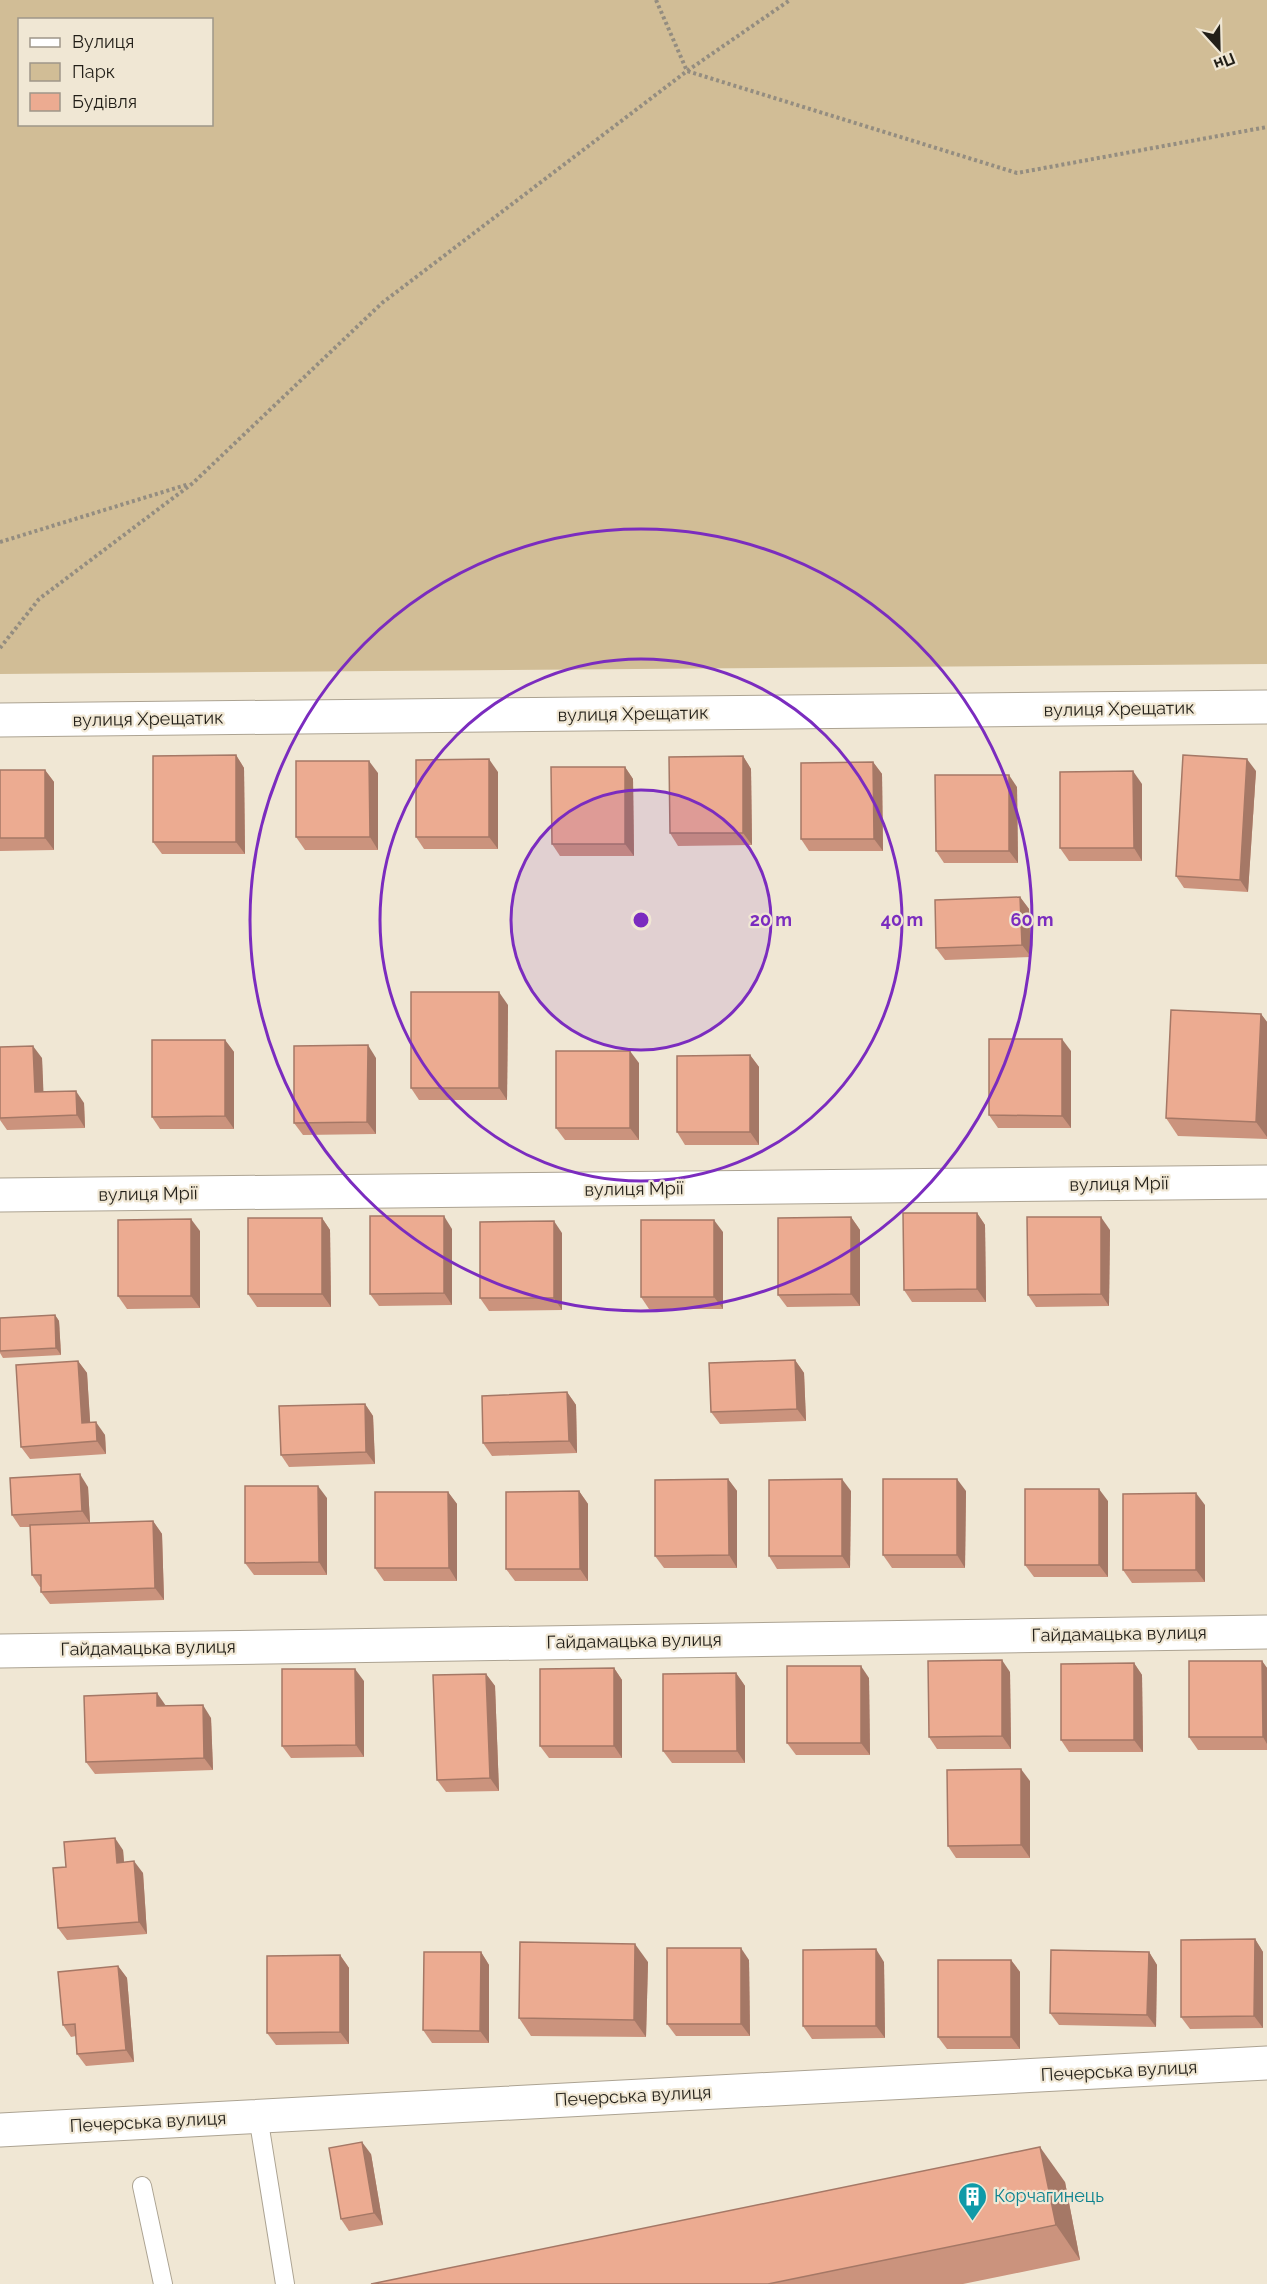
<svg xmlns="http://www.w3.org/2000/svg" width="1267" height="2284" font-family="Raleway,sans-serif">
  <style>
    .green { fill: #d1bd96; fill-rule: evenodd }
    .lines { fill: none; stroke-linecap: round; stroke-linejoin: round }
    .lane-casing { stroke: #aca392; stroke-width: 20 }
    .street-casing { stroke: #aca392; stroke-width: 35 }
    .path { stroke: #948d80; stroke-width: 4; stroke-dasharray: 3 3; stroke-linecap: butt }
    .lane { stroke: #fff; stroke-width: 18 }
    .street { stroke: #fff; stroke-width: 33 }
    .wall { fill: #cb937d }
    .shaded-wall { fill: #a57866 }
    .building { fill: #ecab91; stroke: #a57866; stroke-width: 1.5 }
    .ring { fill: none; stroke: #7b2cbf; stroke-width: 3 }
    .labels { text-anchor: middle; stroke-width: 4.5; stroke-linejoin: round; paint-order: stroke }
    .street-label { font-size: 18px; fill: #221f18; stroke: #f0e7d4 }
    .culture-label { font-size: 18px; fill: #0d838f; stroke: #f0e7d4; text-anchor: start }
    .centre { fill: #7b2cbf; stroke: #f0e7d4; stroke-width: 3 }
    .ring-label { font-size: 18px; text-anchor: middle; font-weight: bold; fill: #7b2cbf; stroke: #f0e7d4; stroke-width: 4.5; stroke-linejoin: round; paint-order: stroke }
  </style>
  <rect width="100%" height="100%" fill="#f0e7d4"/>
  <path class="green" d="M0 0H1267V664L0 674ZM20 20H212V124H20Z"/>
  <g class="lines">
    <defs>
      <g id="lane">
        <path d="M258 2116 285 2284"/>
        <path d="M142 2186 163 2284"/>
      </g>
      <g id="street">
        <path d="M0 720 1267 707"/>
        <path d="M0 1195 1267 1182"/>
        <path d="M0 1651 1267 1632"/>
        <path d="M0 2130 1267 2063"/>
      </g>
    </defs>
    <use href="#lane" class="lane-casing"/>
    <use href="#street" class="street-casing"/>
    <g class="path">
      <path d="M656 0 687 71 1017 173 1267 127"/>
      <path d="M0 542 189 484"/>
      <path d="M0 648 39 599 193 483 382 303 687 71 790 0"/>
    </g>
    <use href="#lane" class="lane"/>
    <use href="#street" class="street"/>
  </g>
  <g class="wall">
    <path d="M236 755 244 768 245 854H162L153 842Z"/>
    <path d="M743 756 751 769 752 845 678 846 670 833Z"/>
    <path d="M873 762 882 774 883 851H809L801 839Z"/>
    <path d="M625 767 633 779 634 856H560L552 844Z"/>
    <path d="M0 770H45L54 782V850L0 851Z"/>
    <path d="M1256 771 1248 892 1184 888 1176 876Z"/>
    <path d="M498 772V849H424L416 837Z"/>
    <path d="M378 773V850H305L296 837Z"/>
    <path d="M1142 784V861H1069L1060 848Z"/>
    <path d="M1017 787 1018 863H944L936 851Z"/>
    <path d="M1020 897 1029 909 1031 957 945 960 936 948Z"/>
    <path d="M508 1005 507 1100H419L411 1088Z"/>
    <path d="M1261 1014 1267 1022V1139L1178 1136 1166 1118Z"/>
    <path d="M225 1040 234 1052V1129H160L152 1117Z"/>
    <path d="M0 1047 42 1058 43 1092 84 1103 85 1128 7 1130 0 1120Z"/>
    <path d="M1071 1051V1128H998L989 1115Z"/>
    <path d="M750 1055 759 1067V1145H685L677 1132Z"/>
    <path d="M376 1058V1134L303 1135 294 1123Z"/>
    <path d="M639 1063V1140H565L556 1128Z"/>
    <path d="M977 1213 985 1225 986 1302H912L904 1290Z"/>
    <path d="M851 1217 860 1230V1306L787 1307 778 1295Z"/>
    <path d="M322 1218 330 1230 331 1307H257L248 1294Z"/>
    <path d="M452 1229V1305L379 1306 370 1294Z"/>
    <path d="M1110 1230 1109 1306 1036 1307 1028 1295Z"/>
    <path d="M200 1231V1308L127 1309 118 1296Z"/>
    <path d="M723 1232V1309H649L641 1297Z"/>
    <path d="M562 1233V1310L489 1311 480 1298Z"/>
    <path d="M55 1315 59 1321 61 1355 3 1358 0 1353V1318Z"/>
    <path d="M795 1360 804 1373 806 1421 720 1424 711 1412Z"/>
    <path d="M78 1361 87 1373 90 1423 105 1435 106 1454 30 1459 21 1447Z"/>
    <path d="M567 1392 576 1405 577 1453 492 1456 483 1443Z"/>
    <path d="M365 1404 373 1416 375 1464 289 1467 281 1455Z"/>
    <path d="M728 1479 737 1491V1568H664L655 1556Z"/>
    <path d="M88 1487 90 1523 153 1521 162 1534 164 1600 50 1604 41 1592V1587H40L32 1575 30 1527H20L12 1515Z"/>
    <path d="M579 1491 588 1504V1581H515L506 1569Z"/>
    <path d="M851 1491 850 1568 777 1569 769 1556Z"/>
    <path d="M966 1491 965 1568H892L883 1555Z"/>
    <path d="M448 1492 457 1504V1581H384L375 1568Z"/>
    <path d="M327 1498V1575H254L245 1563Z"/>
    <path d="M1108 1501V1577H1034L1025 1565Z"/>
    <path d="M1205 1505V1582L1132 1583 1123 1570Z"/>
    <path d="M1262 1661 1267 1668V1750H1198L1189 1737Z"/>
    <path d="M1134 1663 1142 1675 1143 1752H1069L1061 1740Z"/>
    <path d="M614 1668 622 1680V1758H549L540 1746Z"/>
    <path d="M1010 1672 1011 1749H937L929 1737Z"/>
    <path d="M736 1673 745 1686V1763H672L663 1751Z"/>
    <path d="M486 1674 495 1686 499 1791 446 1792 437 1780Z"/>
    <path d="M869 1678 870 1755H796L787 1743Z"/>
    <path d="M364 1681V1757L291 1758 282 1746Z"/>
    <path d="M166 1706 211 1718 213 1770 95 1774 86 1762Z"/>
    <path d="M1030 1781V1858H956L948 1846Z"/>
    <path d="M123 1850 124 1862 143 1873 147 1934 67 1940 58 1928 66 1867Z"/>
    <path d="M1255 1939 1263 1952V2028L1190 2029 1181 2017Z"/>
    <path d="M481 1952 489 1965V2043H432L423 2030Z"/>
    <path d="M1149 1952 1157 1965 1156 2027 1059 2025 1050 2013Z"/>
    <path d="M340 1955 349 1968V2044L276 2045 267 2033Z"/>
    <path d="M749 1960 750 2036H676L667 2024Z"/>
    <path d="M1011 1960 1020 1972V2049H947L938 2037Z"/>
    <path d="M648 1962 646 2037 531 2036 519 2018Z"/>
    <path d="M884 1962 885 2038 812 2039 803 2026Z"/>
    <path d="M118 1966 127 1978 134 2062 86 2066 77 2054 76 2036 71 2037 63 2025Z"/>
    <path d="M371 2154 383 2225 349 2231 341 2219Z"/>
    <path d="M1065 2182 1080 2260 963 2284H371Z"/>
  </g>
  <g class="shaded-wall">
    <path d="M236 755 244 768 245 854 236 842Z"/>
    <path d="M743 756 751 769 752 845 743 833Z"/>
    <path d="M489 759 498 772V849L489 837Z"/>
    <path d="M1247 759 1256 771 1248 892 1240 880Z"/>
    <path d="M369 761 378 773V850L370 837Z"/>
    <path d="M873 762 882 774 883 851 874 839Z"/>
    <path d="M625 767 633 779 634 856 625 844Z"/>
    <path d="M45 770 54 782V850L45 838Z"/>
    <path d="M1133 771 1142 784V861L1134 848Z"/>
    <path d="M1009 775 1017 787 1018 863 1009 851Z"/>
    <path d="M1020 897 1029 909 1031 957 1022 945Z"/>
    <path d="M499 992 508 1005 507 1100 499 1088Z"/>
    <path d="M1261 1014 1267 1022V1137L1256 1122Z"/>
    <path d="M1062 1039 1071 1051V1128L1062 1116Z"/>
    <path d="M225 1040 234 1052V1129L225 1116Z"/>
    <path d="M368 1045 376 1058V1134L367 1122Z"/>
    <path d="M33 1046 42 1058 44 1104 35 1092Z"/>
    <path d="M630 1051 639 1063V1140L630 1128Z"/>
    <path d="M750 1055 759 1067V1145L750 1132Z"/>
    <path d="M76 1091 84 1103 85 1128 77 1115Z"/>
    <path d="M977 1213 985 1225 986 1302 977 1289Z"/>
    <path d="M444 1216 452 1229V1305L444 1293Z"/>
    <path d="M851 1217 860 1230V1306L851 1294Z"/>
    <path d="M1101 1217 1110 1230 1109 1306 1101 1294Z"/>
    <path d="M322 1218 330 1230 331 1307 322 1294Z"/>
    <path d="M191 1219 200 1231V1308L191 1296Z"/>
    <path d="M714 1220 723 1232V1309L714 1297Z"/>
    <path d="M554 1221 562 1233V1310L554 1298Z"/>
    <path d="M55 1315 59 1321 61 1355 56 1348Z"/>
    <path d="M795 1360 804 1373 806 1421 797 1409Z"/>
    <path d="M78 1361 87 1373 91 1436 82 1423Z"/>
    <path d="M567 1392 576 1405 577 1453 569 1441Z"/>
    <path d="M365 1404 373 1416 375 1464 366 1452Z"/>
    <path d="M96 1422 105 1435 106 1454 97 1441Z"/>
    <path d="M80 1474 88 1487 90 1523 82 1511Z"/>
    <path d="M728 1479 737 1491V1568L729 1555Z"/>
    <path d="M842 1479 851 1491 850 1568 842 1556Z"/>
    <path d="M957 1479 966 1491 965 1568 957 1555Z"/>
    <path d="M318 1486 327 1498V1575L319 1562Z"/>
    <path d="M1099 1489 1108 1501V1577L1099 1565Z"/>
    <path d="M579 1491 588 1504V1581L580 1569Z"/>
    <path d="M448 1492 457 1504V1581L449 1568Z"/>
    <path d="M1196 1493 1205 1505V1582L1196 1570Z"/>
    <path d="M153 1521 162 1534 164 1600 155 1588Z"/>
    <path d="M1002 1660 1010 1672 1011 1749 1002 1736Z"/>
    <path d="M1262 1661 1267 1668V1744L1263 1737Z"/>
    <path d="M1134 1663 1142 1675 1143 1752 1134 1740Z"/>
    <path d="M861 1666 869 1678 870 1755 861 1743Z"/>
    <path d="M614 1668 622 1680V1758L614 1746Z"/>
    <path d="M355 1669 364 1681V1757L356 1745Z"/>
    <path d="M736 1673 745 1686V1763L737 1751Z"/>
    <path d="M486 1674 495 1686 499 1791 490 1778Z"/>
    <path d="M157 1693 166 1706V1719L157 1706Z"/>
    <path d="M203 1705 211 1718 213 1770 204 1758Z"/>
    <path d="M1021 1769 1030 1781V1858L1021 1845Z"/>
    <path d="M115 1838 123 1850 125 1875 117 1863Z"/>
    <path d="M134 1861 143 1873 147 1934 139 1922Z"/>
    <path d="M1255 1939 1263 1952V2028L1254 2016Z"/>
    <path d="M635 1944 648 1962 646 2037 634 2020Z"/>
    <path d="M741 1948 749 1960 750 2036 741 2024Z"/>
    <path d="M876 1949 884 1962 885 2038 876 2026Z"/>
    <path d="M481 1952 489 1965V2043L480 2031Z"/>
    <path d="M1149 1952 1157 1965 1156 2027 1147 2015Z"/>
    <path d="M340 1955 349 1968V2044L340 2032Z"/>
    <path d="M1011 1960 1020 1972V2049L1011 2037Z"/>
    <path d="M118 1966 127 1978 134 2062 126 2050Z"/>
    <path d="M362 2142 371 2154 383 2225 374 2213Z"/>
    <path d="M1040 2147 1065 2182 1080 2260 1056 2225Z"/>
  </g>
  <g class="building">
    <path d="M236 755V842H153V756Z"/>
    <path d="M1183 755 1247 759 1240 880 1176 876Z"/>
    <path d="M743 756V833H670L669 757Z"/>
    <path d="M489 759V837H416V760Z"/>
    <path d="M296 761H369L370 837H296Z"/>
    <path d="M873 762 874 839H801V763Z"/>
    <path d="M551 767H625V844H552Z"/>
    <rect x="0" y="770" width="45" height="68"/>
    <path d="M1133 771 1134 848H1060V772Z"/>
    <path d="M935 775H1009V851H936Z"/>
    <path d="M1020 897 1022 945 936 948 935 900Z"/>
    <rect x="411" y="992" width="88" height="96"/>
    <path d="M1171 1010 1261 1014 1256 1122 1166 1118Z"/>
    <path d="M989 1039H1062V1116L989 1115Z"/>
    <path d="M152 1040H225V1116L152 1117Z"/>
    <path d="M368 1045 367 1122 294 1123V1046Z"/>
    <path d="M33 1046 35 1092 76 1091 77 1115 0 1118V1047Z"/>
    <rect x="556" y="1051" width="74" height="77"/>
    <path d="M750 1055V1132H677V1056Z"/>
    <path d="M903 1213H977V1289L904 1290Z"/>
    <path d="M370 1216H444V1293L370 1294Z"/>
    <path d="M851 1217V1294L778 1295V1218Z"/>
    <path d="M1027 1217H1101V1294L1028 1295Z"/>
    <rect x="248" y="1218" width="74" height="76"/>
    <path d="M191 1219V1296H118V1220Z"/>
    <rect x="641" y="1220" width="73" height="77"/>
    <path d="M554 1221V1298H480V1222Z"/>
    <path d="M55 1315 56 1348 0 1351V1318Z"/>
    <path d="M795 1360 797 1409 711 1412 709 1363Z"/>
    <path d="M78 1361 82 1423 96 1422 97 1441 21 1447 16 1365Z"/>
    <path d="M567 1392 569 1441 483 1443 482 1396Z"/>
    <path d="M365 1404 366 1452 281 1455 279 1406Z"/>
    <path d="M80 1474 82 1511 12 1515 10 1478Z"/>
    <path d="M728 1479 729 1555 655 1556V1480Z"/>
    <path d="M842 1479V1556H769V1480Z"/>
    <rect x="883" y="1479" width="74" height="76"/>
    <path d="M245 1486H318L319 1562 245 1563Z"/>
    <rect x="1025" y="1489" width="74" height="76"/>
    <path d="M579 1491 580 1569H506V1492Z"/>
    <path d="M375 1492H448L449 1568H375Z"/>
    <path d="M1196 1493V1570H1123V1494Z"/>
    <path d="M153 1521 155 1588 41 1592V1575H32L30 1525Z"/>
    <path d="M1002 1660V1736L929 1737 928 1661Z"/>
    <path d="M1189 1661H1262L1263 1737H1189Z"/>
    <path d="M1134 1663V1740H1061V1664Z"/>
    <rect x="787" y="1666" width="74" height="77"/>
    <path d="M614 1668V1746H540V1669Z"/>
    <path d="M282 1669H355L356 1745 282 1746Z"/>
    <path d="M736 1673 737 1751H663V1674Z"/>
    <path d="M486 1674 490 1778 437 1780 433 1675Z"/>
    <path d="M157 1693V1706L203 1705 204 1758 86 1762 84 1696Z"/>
    <path d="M1021 1769V1845L948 1846 947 1770Z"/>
    <path d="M115 1838 117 1863 134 1861 139 1922 58 1928 53 1868 66 1867 64 1842Z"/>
    <path d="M1255 1939 1254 2016 1181 2017V1940Z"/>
    <path d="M520 1942 635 1944 634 2020 519 2018Z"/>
    <rect x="667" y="1948" width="74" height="76"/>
    <path d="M876 1949V2026H803V1950Z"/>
    <path d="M1051 1950 1149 1952 1147 2015 1050 2013Z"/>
    <path d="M424 1952H481L480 2031 423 2030Z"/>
    <path d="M340 1955V2032L267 2033V1956Z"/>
    <rect x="938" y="1960" width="73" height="77"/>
    <path d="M118 1966 126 2050 77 2054 75 2024 63 2025 58 1972Z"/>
    <path d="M362 2142 374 2213 341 2219 329 2148Z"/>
    <path d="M1040 2147 1056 2225 768 2284H371Z"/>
  </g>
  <circle cx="641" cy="920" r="130" fill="#7b2cbf" fill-opacity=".12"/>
  <g class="ring">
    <circle cx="641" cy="920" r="130"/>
    <circle cx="641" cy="920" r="261"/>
    <circle cx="641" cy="920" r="391"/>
  </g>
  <defs>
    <symbol id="building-pin" viewBox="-11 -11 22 30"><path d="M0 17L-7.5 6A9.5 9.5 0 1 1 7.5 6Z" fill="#0f9aa8" stroke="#f0e7d4"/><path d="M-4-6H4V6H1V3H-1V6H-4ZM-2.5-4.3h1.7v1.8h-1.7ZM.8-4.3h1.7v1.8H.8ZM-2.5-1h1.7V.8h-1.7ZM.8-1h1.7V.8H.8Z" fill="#fff"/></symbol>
  </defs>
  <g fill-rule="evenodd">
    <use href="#building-pin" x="956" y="2180" width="33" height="45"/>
  </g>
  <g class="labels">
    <g class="street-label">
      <text transform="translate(1119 709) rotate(-1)" y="6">вулиця Хрещатик</text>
      <text transform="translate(633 714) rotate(-1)" y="6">вулиця Хрещатик</text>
      <text transform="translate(148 719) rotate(-1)" y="6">вулиця Хрещатик</text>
      <text transform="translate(1119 1184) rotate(-1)" y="6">вулиця Мрії</text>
      <text transform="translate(634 1189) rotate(-1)" y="6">вулиця Мрії</text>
      <text transform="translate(148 1194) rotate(-1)" y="6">вулиця Мрії</text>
      <text transform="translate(1119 1634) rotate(-1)" y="6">Гайдамацька вулиця</text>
      <text transform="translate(634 1641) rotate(-1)" y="6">Гайдамацька вулиця</text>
      <text transform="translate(148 1648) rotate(-1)" y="6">Гайдамацька вулиця</text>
      <text transform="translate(1119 2071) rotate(-3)" y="6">Печерська вулиця</text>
      <text transform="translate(633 2096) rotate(-3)" y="6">Печерська вулиця</text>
      <text transform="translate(148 2122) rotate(-3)" y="6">Печерська вулиця</text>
    </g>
    <g class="culture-label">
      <text x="994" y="2202">Корчагинець</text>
    </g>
  </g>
  <circle cx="641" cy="920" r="9" class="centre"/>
  <g class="ring-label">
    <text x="771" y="926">20 m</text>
    <text x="902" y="926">40 m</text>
    <text x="1032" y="926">60 m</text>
  </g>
  <rect x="18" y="18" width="195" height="108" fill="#f0e7d4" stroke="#9e9789" stroke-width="1.5"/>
  <rect x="30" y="38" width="30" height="9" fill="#ffffff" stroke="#9e9789" stroke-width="1.5"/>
  <text x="72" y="48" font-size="18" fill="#221f18">Вулиця</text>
  <rect x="30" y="63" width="30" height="18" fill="#d1bd96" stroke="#9e9789" stroke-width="1.5"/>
  <text x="72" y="78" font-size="18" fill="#221f18">Парк</text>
  <rect x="30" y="93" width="30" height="18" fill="#ecab91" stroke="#9e9789" stroke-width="1.5"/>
  <text x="72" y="108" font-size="18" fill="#221f18">Будівля</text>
  <g transform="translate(1219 48) rotate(158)" stroke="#f0e7d4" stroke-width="4.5" paint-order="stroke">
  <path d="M0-4.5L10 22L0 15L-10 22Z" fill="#221f18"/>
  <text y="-9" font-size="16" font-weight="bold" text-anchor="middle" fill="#221f18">Пн</text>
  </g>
</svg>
